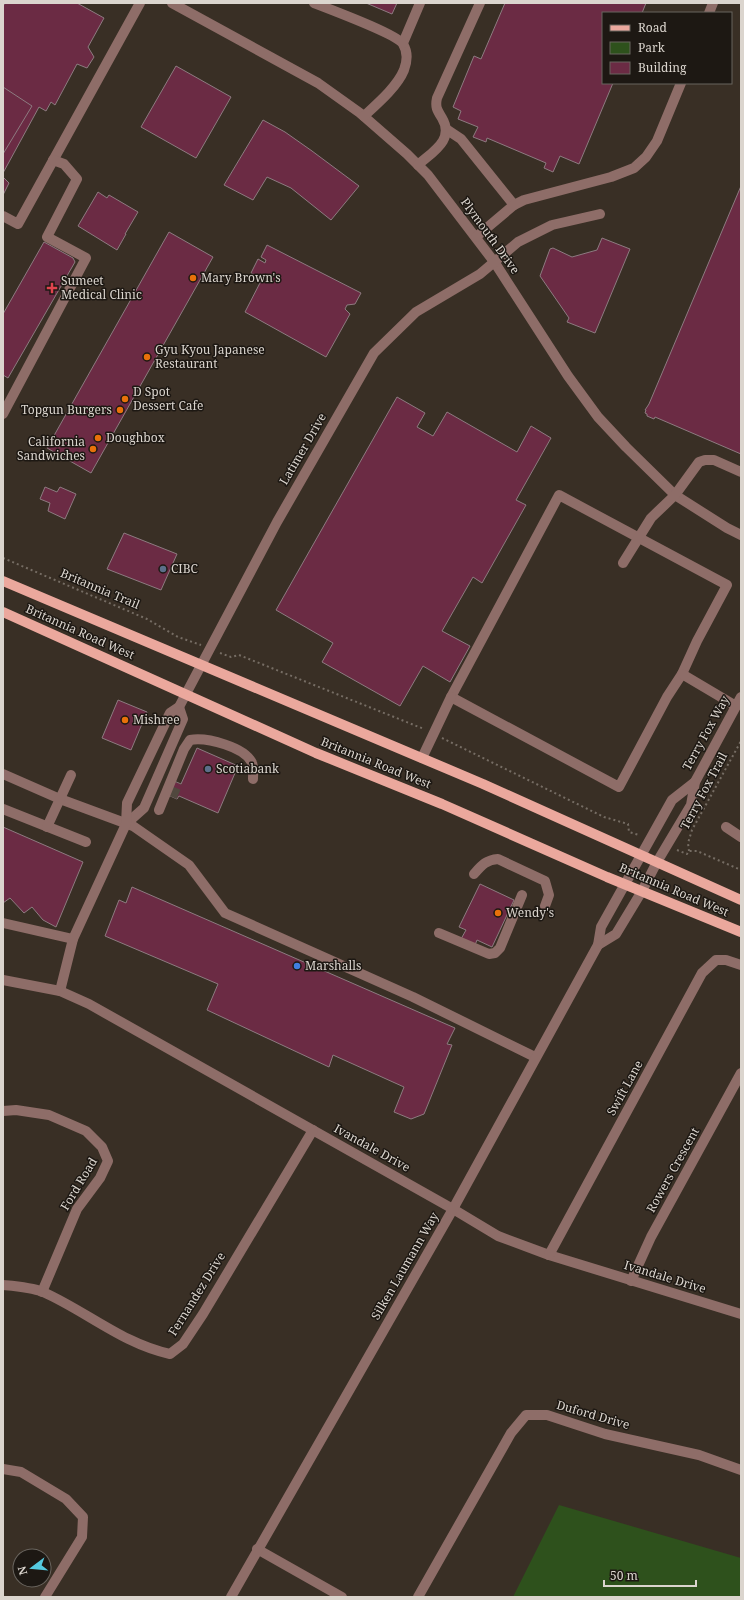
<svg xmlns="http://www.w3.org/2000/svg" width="744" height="1600" font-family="'Noto Serif',serif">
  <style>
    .green { fill: #2e511c }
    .building { fill: #6b2b44; stroke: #8d7b80 }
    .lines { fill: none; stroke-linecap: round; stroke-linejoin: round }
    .minor-tunnel { stroke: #51483e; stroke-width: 10; stroke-dasharray: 10 5; stroke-linecap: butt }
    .path { stroke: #766d64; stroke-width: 2; stroke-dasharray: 2 3; stroke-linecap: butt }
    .minor { stroke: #8e6d68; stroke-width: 10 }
    .major { stroke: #eba89d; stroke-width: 10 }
    .food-dot { fill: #e8710a; stroke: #1d1813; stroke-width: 1.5 }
    .health-dot { fill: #e0444e; stroke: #1d1813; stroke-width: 1.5 }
    .service-dot { fill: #5c6f8a; stroke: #1d1813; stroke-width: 1.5 }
    .shop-dot { fill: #3f7fe0; stroke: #1d1813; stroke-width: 1.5 }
    .labels { text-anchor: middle; stroke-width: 3; stroke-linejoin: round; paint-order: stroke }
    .street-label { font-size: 12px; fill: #dbd5ce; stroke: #1d1813 }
    .poi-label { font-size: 12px; fill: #dbd5ce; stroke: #1d1813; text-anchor: start }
  </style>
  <rect width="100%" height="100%" fill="#392f25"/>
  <path class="green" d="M559 1505 741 1558V1597H513Z"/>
  <g class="building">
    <path d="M5 3H77L104 18 88 47 94 57 87 68 77 64 55 105 51 102 46 111 39 107 3 173V6Z"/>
    <path d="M366 3H397L392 14Z"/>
    <path d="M505 3H646L642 13H603V83H613L579 164 560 156 553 172 544 168 546 163 487 138 486 142 473 137 478 127 458 119 461 111 453 107 474 56 481 59Z"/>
    <path d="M176 66 231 97 196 158 141 127Z"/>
    <path d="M3 87 32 106 3 154Z"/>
    <path d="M263 120 285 132 312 151 359 186 331 220 291 188 267 177 253 200 224 185Z"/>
    <path d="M3 177 9 183 3 195Z"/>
    <path d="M741 186V454L655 417 654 419 647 416V414L645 413 646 410H645L649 404Z"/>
    <path d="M98 192 107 198 109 195 138 212 125 234H126L117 250 78 226Z"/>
    <path d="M169 232 213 257 91 473 47 448Z"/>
    <path d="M602 238 630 249 595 333 567 322 569 318 540 276 550 249 553 248 572 257 597 250Z"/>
    <path d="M44 242 73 258 75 262 8 378 3 375V314Z"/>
    <path d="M267 245 361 293 355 304 347 305 345 309 350 314 326 357 245 312 262 279 251 273 258 259 265 263 266 260 261 257Z"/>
    <path d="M397 397 425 413 417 427 433 436 447 412 517 452 531 426 551 438 516 500 526 505 482 583 473 577 442 631 470 646 450 682 423 666 400 706 322 662 333 643 276 610Z"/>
    <path d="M45 487 57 492 60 487 76 494 65 519 48 511 50 503 40 499Z"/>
    <path d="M124 533 177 554 161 590 107 569Z"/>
    <path d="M118 700 147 712 131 750 102 738Z"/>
    <path d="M197 748 238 766 218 813 179 796 177 799 168 795 174 781 181 784Z"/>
    <path d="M3 827 83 862 56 927 43 920 32 907 24 913 10 898 3 903Z"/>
    <path d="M480 884 514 900 492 947 477 940 475 945 461 939 466 930 459 927Z"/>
    <path d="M132 887 455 1028 447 1044 452 1045 424 1114 411 1119 394 1112 404 1087 333 1055 329 1067 207 1010 218 984 105 936 119 900 126 903Z"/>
  </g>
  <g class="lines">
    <path class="minor-tunnel" d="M172 797 178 783"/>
    <g class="path">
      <path d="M3 558 147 619 178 637 201 645"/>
      <path d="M220 653 231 657 239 655 424 729"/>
      <path d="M442 738 604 817 628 824 629 832 639 835"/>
      <path d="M677 850 687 854 689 851H697L741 870"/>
      <path d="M689 851 688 843 692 830 741 741"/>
    </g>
    <g class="minor">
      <path d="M172 3 318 83 360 113 407 154 428 175 495 263 568 376 598 417 626 447 675 495 727 528 741 535"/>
      <path d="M314 3C329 9 397 34 403 44 408 52 407 62 404 70 397 87 377 104 364 116"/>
      <path d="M709 13 713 3"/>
      <path d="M403 43 420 3"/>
      <path d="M446 129 461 139 514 205"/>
      <path d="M418 165C432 152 455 140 442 118 437 110 435 107 437 98L480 3"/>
      <path d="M3 216 18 224 140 3"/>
      <path d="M476 237 514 205 524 200 611 177 634 168 646 157 657 141 681 83"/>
      <path d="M3 414 86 258 47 237 77 179 64 164 53 160"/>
      <path d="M559 495 727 585 697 641 682 674 667 697 619 787 451 697Z"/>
      <path d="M623 563 651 518 675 495 699 462 705 460H714L741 472"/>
      <path d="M682 674 736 706"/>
      <path d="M422 758 451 697"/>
      <path d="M3 774 60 799 133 826 189 865 225 913 413 997 535 1057"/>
      <path d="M3 809 86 842"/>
      <path d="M159 810 184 749 190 740C207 737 245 747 252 763 254 767 253 774 253 779"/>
      <path d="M126 824 144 808 183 719 179 707"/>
      <path d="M47 827 71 775"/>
      <path d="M726 827 741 837"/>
      <path d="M474 874C482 865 486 860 498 859L545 881 549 895 545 906"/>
      <path d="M3 923 73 939 60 991"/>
      <path d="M439 933 489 954 495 953 500 948 522 895"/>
      <path d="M73 939 126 824 127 803 170 713 179 707 277 522 374 353 416 312 480 274 518 242 552 225 600 214"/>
      <path d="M598 945 616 934 642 891 657 862 691 805 695 782 741 697"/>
      <path d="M3 980 60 991 89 1004 453 1209 498 1236 549 1255 741 1314"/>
      <path d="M3 1111 16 1110 49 1115 86 1131 102 1147 108 1161 100 1178 77 1209 42 1292"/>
      <path d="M549 1255 702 973 716 960H726L741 965"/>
      <path d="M631 1281 651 1237 741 1073"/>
      <path d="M3 1285C15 1286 31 1287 43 1292 86 1311 123 1344 170 1354L183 1344 203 1314 313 1130"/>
      <path d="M3 1469 21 1472 66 1499 83 1517 82 1537 45 1597"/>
      <path d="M257 1549 342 1597"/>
      <path d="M231 1597 453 1209 598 945 601 927 672 800 695 782"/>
      <path d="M418 1597 511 1433 526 1415H547L605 1434 699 1455 741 1470"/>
    </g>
    <g class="major">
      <path d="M3 581 483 784 741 900"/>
      <path d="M3 612 316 753 442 804 607 877 741 932"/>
    </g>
  </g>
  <g class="food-dot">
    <circle cx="193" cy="278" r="4"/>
    <circle cx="147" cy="357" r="4"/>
    <circle cx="125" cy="399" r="4"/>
    <circle cx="120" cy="410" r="4"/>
    <circle cx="98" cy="438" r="4"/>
    <circle cx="93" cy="449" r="4"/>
    <circle cx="125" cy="720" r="4"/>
    <circle cx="498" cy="913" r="4"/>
  </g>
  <path class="health-dot" d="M50 282h4v4h4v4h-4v4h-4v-4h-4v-4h4z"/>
  <g class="service-dot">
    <circle cx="163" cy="569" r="4"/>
    <circle cx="208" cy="769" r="4"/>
  </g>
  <circle class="shop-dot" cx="297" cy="966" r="4"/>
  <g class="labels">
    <g class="street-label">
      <text transform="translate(490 236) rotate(54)" y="4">Plymouth Drive</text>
      <text transform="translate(303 449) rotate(-60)" y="4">Latimer Drive</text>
      <text transform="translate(100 589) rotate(23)" y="4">Britannia Trail</text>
      <text transform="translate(80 632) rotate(24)" y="4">Britannia Road West</text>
      <text transform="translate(706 733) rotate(-61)" y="4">Terry Fox Way</text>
      <text transform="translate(376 763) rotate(22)" y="4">Britannia Road West</text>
      <text transform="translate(704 791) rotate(-62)" y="4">Terry Fox Trail</text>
      <text transform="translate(674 890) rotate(23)" y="4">Britannia Road West</text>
      <text transform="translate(625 1088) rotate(-61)" y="4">Swift Lane</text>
      <text transform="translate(372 1148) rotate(29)" y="4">Ivandale Drive</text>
      <text transform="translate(673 1170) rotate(-61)" y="4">Rowers Crescent</text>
      <text transform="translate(79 1184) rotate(-59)" y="4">Ford Road</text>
      <text transform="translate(405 1266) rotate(-60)" y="4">Silken Laumann Way</text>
      <text transform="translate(665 1277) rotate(17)" y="4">Ivandale Drive</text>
      <text transform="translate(197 1294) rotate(-58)" y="4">Fernandez Drive</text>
      <text transform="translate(593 1415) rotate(16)" y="4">Duford Drive</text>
    </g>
    <g class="poi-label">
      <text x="201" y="282">Mary Brown's</text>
      <text x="61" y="285">Sumeet<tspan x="61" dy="14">Medical Clinic</tspan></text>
      <text x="155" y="354">Gyu Kyou Japanese<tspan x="155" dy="14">Restaurant</tspan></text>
      <text x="133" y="396">D Spot<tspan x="133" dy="14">Dessert Cafe</tspan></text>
      <text x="112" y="414" text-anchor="end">Topgun Burgers</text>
      <text x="106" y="442">Doughbox</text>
      <text x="85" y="446" text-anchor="end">California<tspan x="85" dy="14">Sandwiches</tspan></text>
      <text x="171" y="573">CIBC</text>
      <text x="133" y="724">Mishree</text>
      <text x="216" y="773">Scotiabank</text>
      <text x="506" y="917">Wendy's</text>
      <text x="305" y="970">Marshalls</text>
    </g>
  </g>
  <rect width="744" height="1600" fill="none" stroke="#dbd5ce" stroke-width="8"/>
  <rect x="602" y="12" width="130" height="72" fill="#1d1813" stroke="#69645e"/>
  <rect x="610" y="25" width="20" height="6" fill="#eba89d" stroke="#69645e"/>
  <text x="638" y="32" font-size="12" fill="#dbd5ce">Road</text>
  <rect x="610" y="42" width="20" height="12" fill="#2e511c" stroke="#69645e"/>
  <text x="638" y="52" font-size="12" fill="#dbd5ce">Park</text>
  <rect x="610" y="62" width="20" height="12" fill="#6b2b44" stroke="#69645e"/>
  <text x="638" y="72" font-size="12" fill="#dbd5ce">Building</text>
  <g transform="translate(32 1568) rotate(254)"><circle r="19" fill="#1d1813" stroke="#69645e"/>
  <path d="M0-3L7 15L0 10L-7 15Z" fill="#55cadf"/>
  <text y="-6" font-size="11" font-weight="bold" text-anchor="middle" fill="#dbd5ce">N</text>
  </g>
  <path d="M604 1580v6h92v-6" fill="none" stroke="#dbd5ce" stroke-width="2"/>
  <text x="610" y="1580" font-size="12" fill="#dbd5ce" stroke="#1d1813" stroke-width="3" paint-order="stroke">50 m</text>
</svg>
